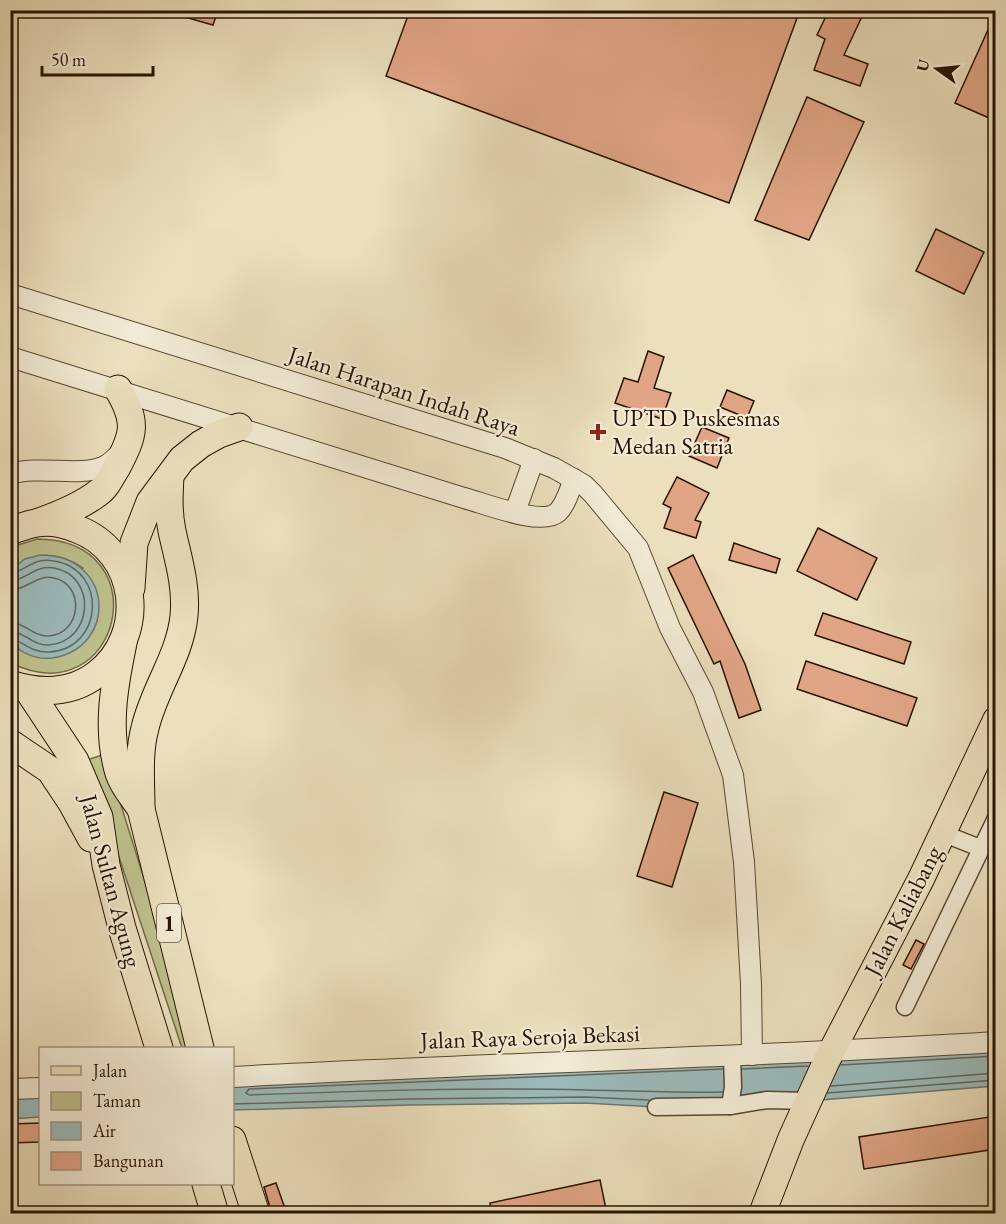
<svg xmlns="http://www.w3.org/2000/svg" width="1006" height="1224" font-family="'EB Garamond',serif">
  <style>
    .green { fill: #bec08d; stroke: #746a47; stroke-width: 1.5 }
    .water { fill: #9bbaba; stroke: #6d7870; stroke-width: 1.5 }
    .lines { fill: none; stroke-linecap: round; stroke-linejoin: round }
    .shore { stroke: #62675e; stroke-width: 1.5 }
    .building { fill: #e1a586; stroke: #291401; stroke-width: 1.5 }
    .minor-casing { stroke: #5a4730; stroke-width: 19 }
    .tertiary-casing { stroke: #5a4730; stroke-width: 22 }
    .primary-casing { stroke: #291401; stroke-width: 28 }
    .trunk-casing { stroke: #291401; stroke-width: 29 }
    .minor { stroke: #f2ead4; stroke-width: 16 }
    .tertiary { stroke: #f2ead4; stroke-width: 20 }
    .primary { stroke: #ebdfbd; stroke-width: 26 }
    .trunk { stroke: #ebdfbd; stroke-width: 27 }
    .poi-dot { fill: #8f2418; stroke: #f2ead4; stroke-width: 2 }
    .labels { text-anchor: middle; stroke-width: 4.5; stroke-linejoin: round; paint-order: stroke }
    .shield { fill: #f2ead4; stroke: #655440; stroke-width: 1.5 }
    .shield-label { font-size: 22px; font-weight: bold; fill: #291401 }
    .street-label { font-size: 24px; fill: #291401; stroke: #f2ead4 }
    .poi-label { font-size: 24px; fill: #291401; stroke: #f2ead4; text-anchor: start }
  </style>
  <rect width="100%" height="100%" fill="#ebdfbd"/>
  <filter id="stains"><feTurbulence type="fractalNoise" baseFrequency=".00333" numOctaves="4"/><feColorMatrix values="0 0 0 0 .2 0 0 0 0 .09 0 0 0 0 .02 0 0 0 .5 -.17"/></filter>
  <radialGradient id="worn" r=".72"><stop offset=".6" stop-color="#630" stop-opacity="0"/><stop offset="1" stop-color="#630" stop-opacity=".3"/></radialGradient>
  <g class="green">
    <path d="M37 539C162 540 120 716 11 663L10 643 18 650 83 568C60 552 33 550 11 570V551L18 545Z"/>
    <path d="M105 754 197 1048H182L87 760Z"/>
  </g>
  <g class="water">
    <path d="M40 555C115 555 118 648 52 658 36 660 22 653 11 643V570L25 559Z"/>
    <path d="M996 1042 995 1086 808 1101 656 1107 585 1103 410 1105 233 1110 232 1077Z"/>
    <path d="M40 1088V1117L11 1119V1089Z"/>
  </g>
  <g class="lines">
    <g class="shore">
      <path d="M10 573C26 572 32 557 54 561 108 569 104 649 49 652 30 653 23 640 10 639"/>
      <path d="M10 581C27 580 34 565 54 568 98 576 93 642 49 645 33 646 25 632 10 631"/>
      <path d="M10 590C27 590 37 574 54 578 86 585 81 634 49 636 34 637 25 623 10 622"/>
      <path d="M841 1065 996 1056"/>
      <path d="M742 1069 808 1066"/>
      <path d="M831 1086 996 1073"/>
      <path d="M722 1092C677 1093 631 1091 586 1090 474 1087 361 1091 249 1095L246 1093 249 1089 723 1069"/>
      <path d="M827 1093 996 1080"/>
      <path d="M232 1104 410 1099 585 1097 649 1100"/>
    </g>
  </g>
  <g class="building">
    <path d="M174 10H218L213 25 174 14Z"/>
    <path d="M410 10H800L729 203 386 76Z"/>
    <path d="M829 10H865L844 55 868 64 860 86 814 70 825 39 817 35Z"/>
    <path d="M996 12V121L955 103Z"/>
    <path d="M807 97 864 122 809 240 755 220Z"/>
    <path d="M936 229 984 252 964 294 916 271Z"/>
    <path d="M648 351 664 357 654 388 671 393 662 419 615 403 624 378 638 382Z"/>
    <path d="M727 390 754 401 747 418 720 407Z"/>
    <path d="M702 427 729 438 717 468 689 456Z"/>
    <path d="M677 477 709 493 695 520 701 522 696 538 664 528 671 508 663 504Z"/>
    <path d="M818 528 877 558 857 600 797 571Z"/>
    <path d="M734 543 780 559 776 573 729 560Z"/>
    <path d="M693 555 745 664 761 710 739 718 720 661 714 664 668 568Z"/>
    <path d="M823 613 911 642 904 664 815 635Z"/>
    <path d="M806 661 917 698 907 726 797 689Z"/>
    <path d="M664 792 698 803 672 887 637 876Z"/>
    <path d="M916 940 924 944 911 969 903 965Z"/>
    <path d="M996 1116V1149L864 1169 859 1137Z"/>
    <path d="M40 1123V1142L10 1143V1124Z"/>
    <path d="M600 1180 607 1214H492L490 1203Z"/>
    <path d="M276 1183 287 1214H272L271 1211 264 1187Z"/>
  </g>
  <g class="lines">
    <defs>
      <g id="minor">
        <path d="M942 833 980 848"/>
        <path d="M905 1007 996 818"/>
        <path d="M730 1106 733 1087 732 1056"/>
        <path d="M656 1107 730 1106 767 1100 808 1101"/>
      </g>
      <g id="tertiary">
        <path d="M10 294 505 448 554 468 584 485 593 494 638 548 670 628 703 692 733 775 744 862 751 984 752 1055"/>
        <path d="M10 357 464 498C484 503 542 527 558 512 566 504 570 489 574 479"/>
        <path d="M10 474C40 465 77 477 103 467 110 464 116 458 121 452"/>
        <path d="M515 512 534 459"/>
        <path d="M232 1077C487 1063 741 1058 996 1042"/>
        <path d="M10 1089 40 1088"/>
      </g>
      <path id="primary" d="M762 1214 791 1139 826 1062 921 879 996 720"/>
      <g id="trunk">
        <path d="M39 522C59 515 81 506 98 493 106 488 112 475 117 467 134 434 138 423 118 389"/>
        <path d="M10 531C19 528 28 524 37 523 50 521 65 524 77 529 139 552 148 635 97 674 71 694 41 694 10 684"/>
        <path d="M131 588 134 543 150 502 182 459 201 444 219 434 239 427"/>
        <path d="M123 643C114 686 106 730 119 773 123 786 134 798 141 809L200 1048"/>
        <path d="M28 690 75 761 99 817 106 865 122 928 159 1048"/>
        <path d="M10 743 50 770 72 803 91 838"/>
        <path d="M141 809C141 782 138 754 145 728 154 689 180 656 184 616 187 586 178 559 172 531 168 512 169 495 170 476"/>
        <path d="M232 1140 256 1214"/>
        <path d="M206 1184 215 1214"/>
      </g>
    </defs>
    <use href="#minor" class="minor-casing"/>
    <use href="#tertiary" class="tertiary-casing"/>
    <use href="#primary" class="primary-casing"/>
    <use href="#trunk" class="trunk-casing"/>
    <use href="#minor" class="minor"/>
    <use href="#tertiary" class="tertiary"/>
    <use href="#primary" class="primary"/>
    <use href="#trunk" class="trunk"/>
  </g>
  <path class="poi-dot" d="M595 423h6v6h6v6h-6v6h-6v-6h-6v-6h6z"/>
  <g class="labels">
    <rect class="shield" x="157" y="904" width="24" height="38" rx="4.5"/>
    <g class="shield-label">
      <text x="169" y="931">1</text>
    </g>
    <g class="street-label">
      <text transform="translate(404 391) rotate(18)" y="8">Jalan Harapan Indah Raya</text>
      <text transform="translate(111 881) rotate(75)" y="8">Jalan Sultan Agung</text>
      <text transform="translate(903 911) rotate(-63)" y="8">Jalan Kaliabang</text>
      <text transform="translate(530 1037) rotate(-2)" y="8">Jalan Raya Seroja Bekasi</text>
    </g>
    <g class="poi-label">
      <text x="612" y="426">UPTD Puskesmas<tspan x="612" dy="28">Medan Satria</tspan></text>
    </g>
  </g>
  <rect width="1006" height="1224" fill="none" stroke="#ebdfbd" stroke-width="36"/>
  <rect x="12" y="12" width="982" height="1200" fill="none" stroke="#291401" stroke-width="3"/>
  <rect x="18" y="18" width="970" height="1188" fill="none" stroke="#291401" stroke-width="1.5"/>
  <rect x="39" y="1047" width="195" height="138" fill="#f2ead4" stroke="#a29480" stroke-width="1.5"/>
  <rect x="51" y="1066" width="30" height="9" fill="#ebdfbd" stroke="#a29480" stroke-width="1.5"/>
  <text x="93" y="1077" font-size="18" fill="#291401">Jalan</text>
  <rect x="51" y="1092" width="30" height="18" fill="#bec08d" stroke="#a29480" stroke-width="1.5"/>
  <text x="93" y="1107" font-size="18" fill="#291401">Taman</text>
  <rect x="51" y="1122" width="30" height="18" fill="#9bbaba" stroke="#a29480" stroke-width="1.5"/>
  <text x="93" y="1137" font-size="18" fill="#291401">Air</text>
  <rect x="51" y="1152" width="30" height="18" fill="#e1a586" stroke="#a29480" stroke-width="1.5"/>
  <text x="93" y="1167" font-size="18" fill="#291401">Bangunan</text>
  <g transform="translate(937 69) rotate(285)" stroke="#f2ead4" stroke-width="4.5" paint-order="stroke">
  <path d="M0-4.5L10 22L0 15L-10 22Z" fill="#291401"/>
  <text y="-9" font-size="16" font-weight="bold" text-anchor="middle" fill="#291401">U</text>
  </g>
  <path d="M42 66v9h111v-9" fill="none" stroke="#291401" stroke-width="3"/>
  <text x="51" y="66" font-size="18" fill="#291401" stroke="#f2ead4" stroke-width="4.5" paint-order="stroke">50 m</text>
  <rect width="100%" height="100%" filter="url(#stains)"/>
  <rect width="100%" height="100%" fill="url(#worn)"/>
</svg>
